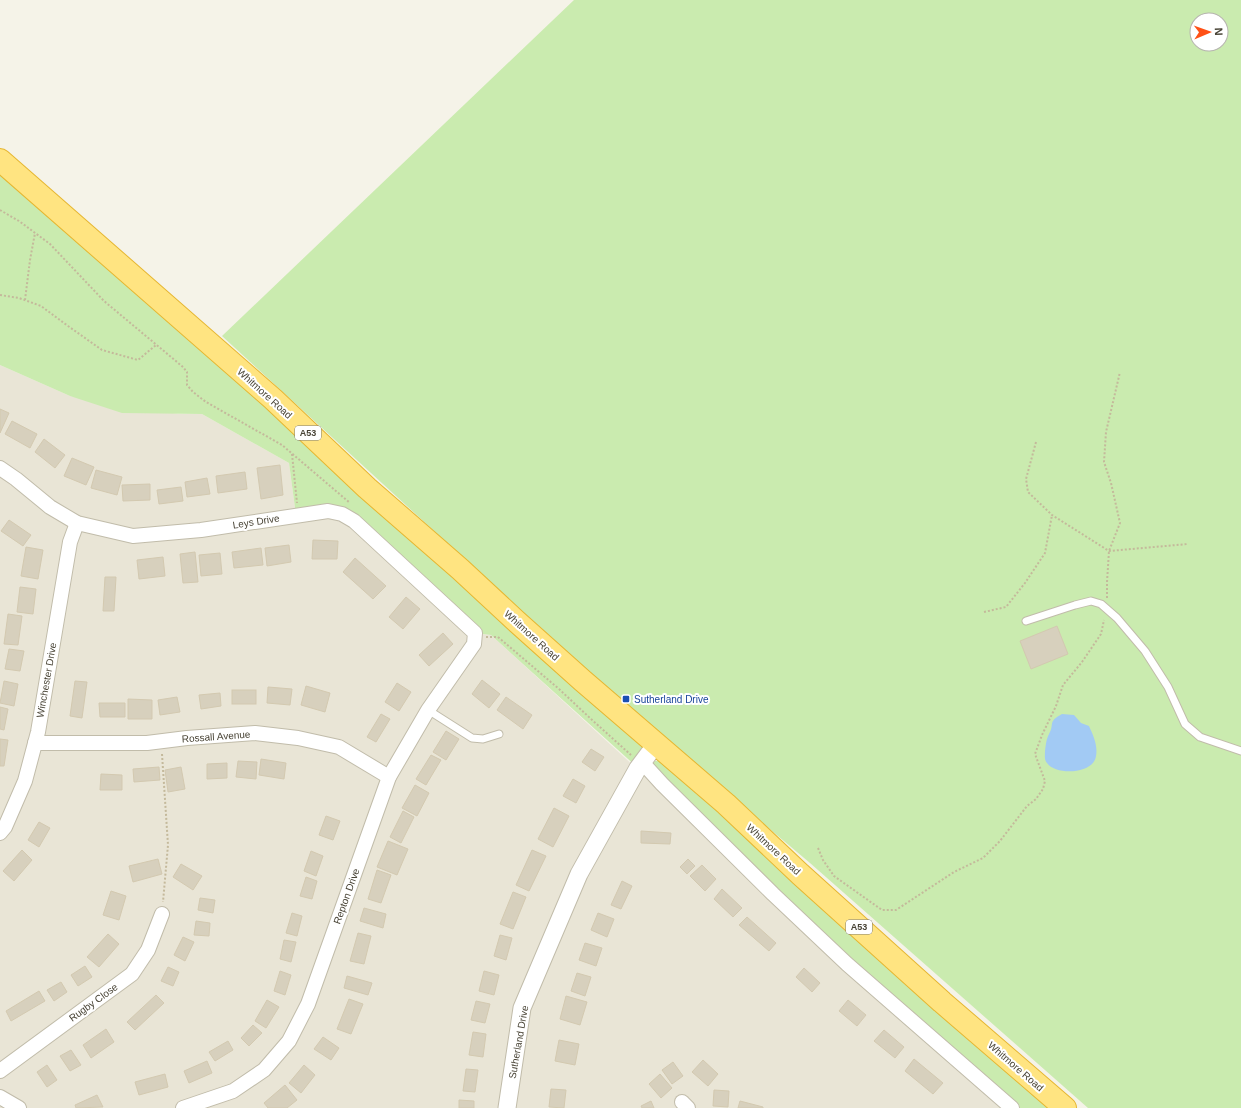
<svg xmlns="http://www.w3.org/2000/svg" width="1241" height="1108" font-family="Helvetica,sans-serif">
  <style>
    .residential { fill: #e9e5d6 }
    .green { fill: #caebaf; fill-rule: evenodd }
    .water { fill: #a2caf4 }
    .building { fill: #d7d0bd; stroke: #d3c9b0 }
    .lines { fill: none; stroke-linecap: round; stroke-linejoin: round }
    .service-casing { stroke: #c1bcaa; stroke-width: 9 }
    .minor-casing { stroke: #c1bcaa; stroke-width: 16 }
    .tertiary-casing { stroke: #c1bcaa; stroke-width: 19 }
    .trunk-casing { stroke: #e6b631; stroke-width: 24 }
    .path { stroke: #c4b99b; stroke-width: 2; stroke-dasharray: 2 2; stroke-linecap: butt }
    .service { stroke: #fff; stroke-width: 7 }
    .minor { stroke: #fff; stroke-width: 14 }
    .tertiary { stroke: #fff; stroke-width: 17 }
    .trunk { stroke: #ffe481; stroke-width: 22 }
    .transit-dot { fill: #1a4fb4; stroke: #fff; stroke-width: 1.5 }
    .labels { text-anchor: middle; stroke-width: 4; stroke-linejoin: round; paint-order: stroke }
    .shield { fill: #fff; stroke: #807c72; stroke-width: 1 }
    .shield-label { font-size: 9px; font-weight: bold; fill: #494436 }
    .street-label { font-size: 10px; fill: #494436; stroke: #fff }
    .transit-label { font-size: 10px; fill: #164399; stroke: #fff; text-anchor: start }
  </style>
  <rect width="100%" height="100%" fill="#f5f3e8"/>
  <path class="residential" d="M0 365 70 396 179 414H202L289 463 296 515 342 514 474 633 491 635 770 891 1012 1108H0Z"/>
  <g class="green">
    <path d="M574 0H1241V1108H1088L810 863 587 675 470 564 222 336ZM1197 20H1221V44H1197Z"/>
    <path d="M0 160 1064 1108H1012L863 978 650 768 655 761H658L656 744 638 768 491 635 475 633 354 521 296 515 289 463 202 414 122 413 70 396 0 365Z"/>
  </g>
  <path class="water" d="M1062 714 1074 715 1081 723 1089 726C1093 735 1098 745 1096 756 1094 774 1056 776 1047 763 1044 760 1045 755 1045 751 1046 744 1046 740 1049 734 1055 724 1047 722 1062 714Z"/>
  <g class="building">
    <path d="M0 409 9 413 0 433Z"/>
    <path d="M12 421 37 434 30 448 5 434Z"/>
    <path d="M44 439 65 455 55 468 35 452Z"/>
    <path d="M72 458 94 467 86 485 64 476Z"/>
    <path d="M280 465 283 495 261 499 257 468Z"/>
    <path d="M96 470 122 477 117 495 91 488Z"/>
    <path d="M245 472 247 489 218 493 216 476Z"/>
    <path d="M207 478 210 494 187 497 185 482Z"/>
    <path d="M150 484V500L123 501 122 485Z"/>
    <path d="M181 487 183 501 159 504 157 490Z"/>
    <path d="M9 520 31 535 23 546 1 531Z"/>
    <path d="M313 540 338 541 337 559H312Z"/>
    <path d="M289 545 291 562 267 566 265 548Z"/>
    <path d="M26 547 43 550 38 579 21 576Z"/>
    <path d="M261 548 263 565 234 568 232 552Z"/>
    <path d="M195 552 198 582 183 583 180 554Z"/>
    <path d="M220 553 222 574 201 576 199 555Z"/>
    <path d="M163 557 165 576 139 579 137 560Z"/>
    <path d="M355 558 386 586 373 599 343 572Z"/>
    <path d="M105 577H116L114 611H103Z"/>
    <path d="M20 587 36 589 33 614 17 612Z"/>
    <path d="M406 597 420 609 403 629 389 617Z"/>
    <path d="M8 614 22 616 18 645 4 644Z"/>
    <path d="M1057 626 1068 654 1031 669 1020 641Z"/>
    <path d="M443 633 453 644 429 666 419 655Z"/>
    <path d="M9 649 24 651 20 671 5 669Z"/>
    <path d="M482 680 500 694 489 708 472 694Z"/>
    <path d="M4 681 18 684 14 706 0 703Z"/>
    <path d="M75 681 87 682 82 718 70 716Z"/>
    <path d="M397 683 411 692 399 711 385 702Z"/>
    <path d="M306 686 330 693 325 712 301 705Z"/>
    <path d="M268 687 292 689 290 705 267 703Z"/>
    <rect x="232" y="690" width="24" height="14"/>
    <path d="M220 693 221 706 201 709 199 695Z"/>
    <path d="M177 697 180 712 160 715 158 700Z"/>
    <path d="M506 697 532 715 523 729 497 710Z"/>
    <path d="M128 699 152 700V719H128Z"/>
    <path d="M99 703H125V717H100Z"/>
    <path d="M0 707 8 709 4 730 0 729Z"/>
    <path d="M381 714 390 719 376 742 367 737Z"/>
    <path d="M446 731 459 739 446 760 433 752Z"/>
    <path d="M0 739 8 740 4 766H0Z"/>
    <path d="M591 749 604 757 595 771 582 762Z"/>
    <path d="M431 755 441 760 426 785 416 779Z"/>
    <path d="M261 759 286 763 284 779 259 775Z"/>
    <path d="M238 761 257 762 256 779 236 777Z"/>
    <path d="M227 763V778L207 779V764Z"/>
    <path d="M159 767 160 780 134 782 133 769Z"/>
    <path d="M181 767 185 789 168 792 165 770Z"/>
    <path d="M101 774 122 775V790H100Z"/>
    <path d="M573 779 585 786 576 803 563 796Z"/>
    <path d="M415 785 429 793 417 816 402 808Z"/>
    <path d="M554 808 569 816 553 847 538 839Z"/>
    <path d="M403 811 414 817 401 843 390 837Z"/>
    <path d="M326 816 340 821 333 840 319 835Z"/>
    <path d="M39 822 50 828 39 847 28 840Z"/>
    <path d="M641 831 671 833 670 844 641 843Z"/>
    <path d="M388 841 408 849 397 875 377 867Z"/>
    <path d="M22 850 32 860 14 881 3 871Z"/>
    <path d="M532 850 546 856 529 891 516 885Z"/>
    <path d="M311 851 323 856 316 876 304 871Z"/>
    <path d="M158 859 162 874 133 882 129 866Z"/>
    <path d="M688 859 695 866 687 874 680 867Z"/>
    <path d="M181 864 202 876 193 890 173 877Z"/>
    <path d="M702 865 716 879 705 891 690 876Z"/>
    <path d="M377 870 391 875 381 903 368 899Z"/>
    <path d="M306 877 317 881 312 899 300 896Z"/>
    <path d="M622 881 632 886 621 909 611 905Z"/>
    <path d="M722 889 742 908 733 917 714 899Z"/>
    <path d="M111 891 126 896 119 920 103 915Z"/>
    <path d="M513 892 526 897 513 929 500 924Z"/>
    <path d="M200 898 215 900 213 913 198 910Z"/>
    <path d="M364 908 386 914 383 928 360 921Z"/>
    <path d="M292 913 302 916 297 936 286 933Z"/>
    <path d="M598 913 614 919 607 937 591 930Z"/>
    <path d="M747 917 776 943 769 951 739 925Z"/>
    <path d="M196 921 210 923 209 936 194 935Z"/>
    <path d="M358 933 371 936 364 964 350 961Z"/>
    <path d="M108 934 119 944 99 967 87 957Z"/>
    <path d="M500 935 512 938 506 960 494 956Z"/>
    <path d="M183 937 194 942 185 961 174 955Z"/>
    <path d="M284 940 296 942 291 962 280 959Z"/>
    <path d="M585 943 602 948 596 966 579 960Z"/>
    <path d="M85 966 92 977 78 986 71 975Z"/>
    <path d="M168 967 179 972 173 986 161 981Z"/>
    <path d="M804 968 820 983 812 992 796 977Z"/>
    <path d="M280 971 291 975 285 995 274 991Z"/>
    <path d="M484 971 499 975 494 995 479 991Z"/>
    <path d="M577 973 591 977 585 996 571 991Z"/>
    <path d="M347 976 372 983 368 995 344 988Z"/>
    <path d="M61 982 67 992 54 1001 47 990Z"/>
    <path d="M39 991 45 1001 11 1021 6 1011Z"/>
    <path d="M156 995 164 1003 135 1030 127 1022Z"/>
    <path d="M566 996 587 1002 580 1025 560 1019Z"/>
    <path d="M349 999 363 1004 351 1034 337 1029Z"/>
    <path d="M267 1000 279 1007 266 1028 255 1021Z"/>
    <path d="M848 1000 866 1015 857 1026 839 1011Z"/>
    <path d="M476 1001 490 1004 485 1023 471 1020Z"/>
    <path d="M253 1025 262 1033 249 1046 241 1038Z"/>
    <path d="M106 1029 114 1042 91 1058 83 1045Z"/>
    <path d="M884 1030 904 1047 895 1058 874 1041Z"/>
    <path d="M473 1032 486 1034 483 1057 469 1055Z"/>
    <path d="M323 1037 339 1048 331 1060 314 1049Z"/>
    <path d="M559 1040 579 1044 575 1065 555 1061Z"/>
    <path d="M228 1041 233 1050 215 1061 209 1052Z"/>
    <path d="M71 1050 81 1065 70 1071 60 1056Z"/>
    <path d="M914 1059 943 1083 933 1094 905 1071Z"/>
    <path d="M703 1060 718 1074 708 1086 692 1072Z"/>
    <path d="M207 1061 212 1073 189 1083 184 1071Z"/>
    <path d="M673 1062 683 1076 672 1084 662 1070Z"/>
    <path d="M47 1065 57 1080 47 1087 37 1072Z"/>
    <path d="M304 1065 315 1075 301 1093 289 1083Z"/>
    <path d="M466 1069 478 1070 475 1092 463 1091Z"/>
    <path d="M165 1074 168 1087 139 1095 135 1082Z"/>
    <path d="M660 1074 672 1088 661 1098 649 1084Z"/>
    <path d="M285 1085 297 1100 287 1108H268L264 1103Z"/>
    <path d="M551 1089 566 1090 564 1108 549 1107Z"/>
    <path d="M714 1090 729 1091 728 1107 713 1106Z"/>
    <path d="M97 1095 103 1107 76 1108 75 1105Z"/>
    <path d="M459 1100 474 1101V1108H459Z"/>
    <path d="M651 1101 654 1108H642L641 1106Z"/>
    <path d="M740 1101 763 1107V1108H738Z"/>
  </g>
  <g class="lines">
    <defs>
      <g id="service">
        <path d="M1026 621 1075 605 1091 601 1101 604 1117 618 1145 651 1168 687 1185 724 1200 737 1241 751"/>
        <path d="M428 710 472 738 483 739 499 734"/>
      </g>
      <g id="minor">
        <path d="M0 468 16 479 50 507 77 523 133 536 201 530 328 511 342 514 354 521 475 633 474 644 428 710 389 777 308 1004 289 1041 264 1070 233 1091 183 1108"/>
        <path d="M35 743H147L187 738 255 733 298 738 339 747 389 777"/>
        <path d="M642 762 662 784 773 894 847 964 1012 1108"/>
        <path d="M0 833 5 827 25 781 38 732 70 542 77 523"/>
        <path d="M0 1071 132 974 148 950 162 914"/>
        <path d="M0 1097 19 1108"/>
        <path d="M682 1102 688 1108"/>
      </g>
      <path id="tertiary" d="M507 1108 522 1008 579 874 638 768 656 744"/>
      <path id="trunk" d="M0 160 273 399 367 488 460 569 516 621 583 681 726 804 800 874 942 1002 1065 1108"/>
    </defs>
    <use href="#service" class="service-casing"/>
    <use href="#minor" class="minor-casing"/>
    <use href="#tertiary" class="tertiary-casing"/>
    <use href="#trunk" class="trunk-casing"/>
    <g class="path">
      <path d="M0 210 19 221 50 244 104 301 183 367 187 372V385L193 392 206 402 282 445 350 503"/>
      <path d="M0 295 19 298 41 306 68 326 102 350 138 360 156 345"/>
      <path d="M25 300 30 260 35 233"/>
      <path d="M1036 442 1026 479 1028 492 1052 515 1109 551 1188 544"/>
      <path d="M292 454 297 503"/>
      <path d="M1107 598V582L1109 551 1120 523 1111 483 1104 462 1106 432 1120 372"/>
      <path d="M984 612 1006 607 1025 583 1045 553 1052 515"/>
      <path d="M486 637H498L559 689 591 719 631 755"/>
      <path d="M162 754 168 845 163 902"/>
      <path d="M818 848 823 860 834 876 882 910H896L954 872 983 858 1000 841 1027 806 1036 799 1043 789 1045 781 1035 754 1042 735 1056 706 1063 685 1082 662 1101 634 1104 620"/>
    </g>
    <use href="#service" class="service"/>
    <use href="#minor" class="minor"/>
    <use href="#tertiary" class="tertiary"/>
    <use href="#trunk" class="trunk"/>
  </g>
  <rect class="transit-dot" x="622" y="695" width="8" height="8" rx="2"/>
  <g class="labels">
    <g class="shield">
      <rect x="295" y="426" width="26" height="14" rx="3"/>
      <rect x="846" y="920" width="26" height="14" rx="3"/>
    </g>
    <g class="shield-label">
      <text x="308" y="436">A53</text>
      <text x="859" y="930">A53</text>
    </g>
    <g class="street-label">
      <text transform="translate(265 393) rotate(42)" y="4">Whitmore Road</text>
      <text transform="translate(256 521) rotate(-9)" y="4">Leys Drive</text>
      <text transform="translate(532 635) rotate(42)" y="4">Whitmore Road</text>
      <text transform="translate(46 680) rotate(-80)" y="4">Winchester Drive</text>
      <text transform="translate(216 736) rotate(-4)" y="4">Rossall Avenue</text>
      <text transform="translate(774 849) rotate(43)" y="4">Whitmore Road</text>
      <text transform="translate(346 896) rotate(-70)" y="4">Repton Drive</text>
      <text transform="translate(93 1002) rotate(-36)" y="4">Rugby Close</text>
      <text transform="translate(518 1042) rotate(-80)" y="4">Sutherland Drive</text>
      <text transform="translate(1016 1066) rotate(41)" y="4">Whitmore Road</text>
    </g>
    <g class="transit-label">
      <text x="634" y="703">Sutherland Drive</text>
    </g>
  </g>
  <g transform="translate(1209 32) rotate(88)"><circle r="19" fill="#ffffff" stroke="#b6b4af"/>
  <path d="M0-3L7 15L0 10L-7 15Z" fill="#ff5116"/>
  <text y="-6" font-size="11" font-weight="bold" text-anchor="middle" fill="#494436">N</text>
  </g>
</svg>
